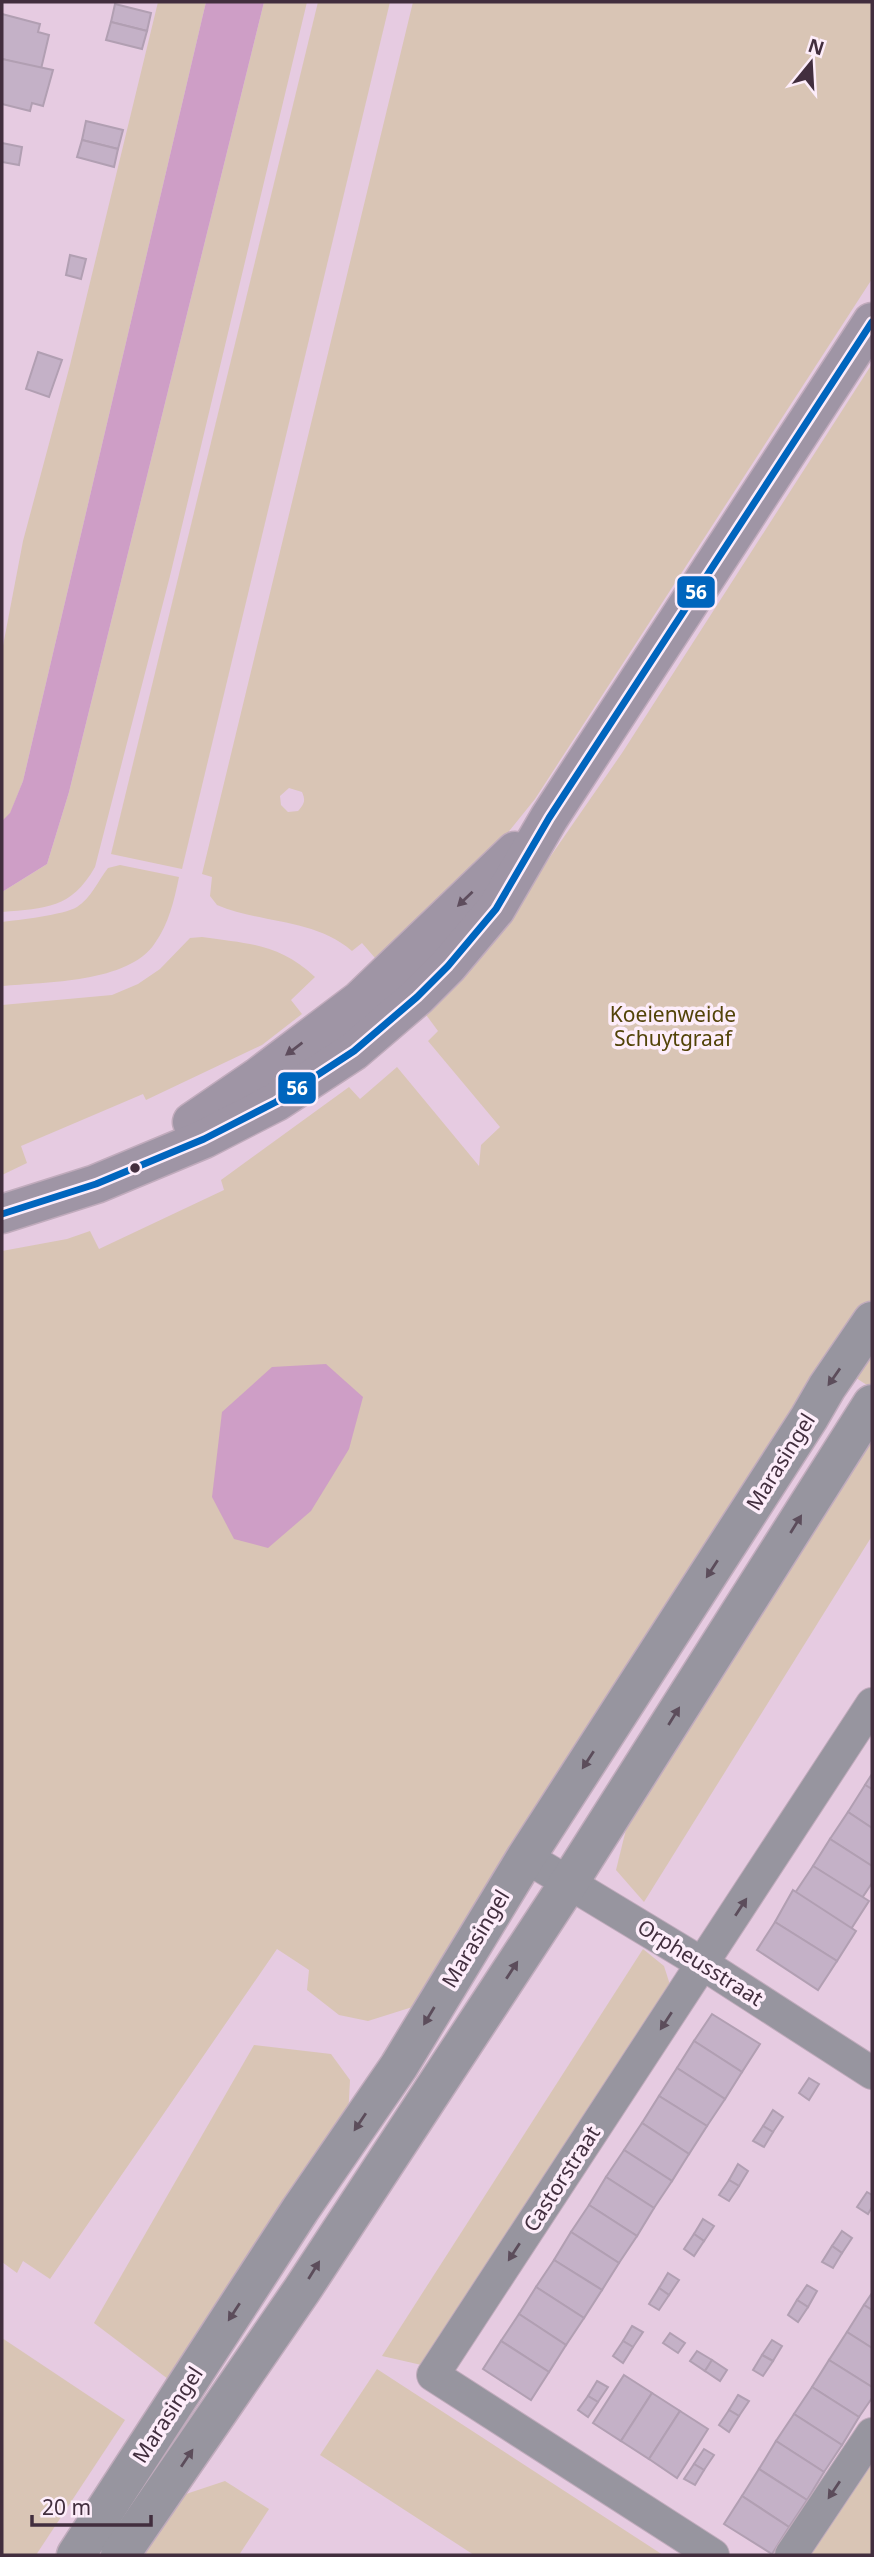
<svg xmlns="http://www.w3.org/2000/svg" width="874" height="2557" font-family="'Noto Sans',sans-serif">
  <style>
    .green { fill: #d9c5b5; fill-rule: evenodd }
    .water { fill: #ce9ec6 }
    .building { fill: #c4b1c7; stroke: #b19fb2; stroke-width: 2 }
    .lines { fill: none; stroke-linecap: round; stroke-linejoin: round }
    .minor-casing { stroke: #c0abbc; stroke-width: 34 }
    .tertiary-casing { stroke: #c0abbc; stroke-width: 41 }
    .primary-casing { stroke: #c0abbc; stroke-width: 41 }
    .minor { stroke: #97959f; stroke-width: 32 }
    .tertiary { stroke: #97959f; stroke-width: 38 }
    .primary { stroke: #9f95a5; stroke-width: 38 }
    .bus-1-casing { stroke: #fdedfa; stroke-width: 12 }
    .bus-1 { stroke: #0065bd; stroke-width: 7 }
    .oneway { fill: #5e4d5d }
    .oneway2 { fill: #5c4d5b }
    .bus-dot { fill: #422e3e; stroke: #fdedfa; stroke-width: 2.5 }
    .labels { text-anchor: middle; stroke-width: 7; stroke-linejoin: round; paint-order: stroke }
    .park-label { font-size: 21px; fill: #524308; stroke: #fdedfa }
    .street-label { font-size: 21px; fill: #422e3e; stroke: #fdedfa }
    .line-badge { stroke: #fdedfa; stroke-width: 2.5 }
    .badge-label { font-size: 19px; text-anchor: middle; font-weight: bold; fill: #fff }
  </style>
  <rect width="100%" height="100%" fill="#e6cbe1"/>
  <g class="green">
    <path d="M158 2H206L23 781 10 814 2 821V651L23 541 70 365Z"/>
    <path d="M264 2H307L170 576 95 867C71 909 46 908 2 912V892L47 864 69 792Z"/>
    <path d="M318 2H390L182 869 111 854Z"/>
    <path d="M413 2H872V279L535 799 481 866 382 966 362 943 352 951C313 918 262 924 217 905L210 896 212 877 202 874ZM289 788 302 792C306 801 304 804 298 811L288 812 281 805 280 796Z"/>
    <path d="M872 364V1304L422 2004 368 2021 339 2015 307 1990 309 1970 277 1949 50 2279 23 2261 17 2273 2 2262V1251L67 1239 90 1231 99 1249 224 1190 221 1180 349 1087 360 1099 397 1067 479 1166 481 1145 500 1127 428 1041 438 1031 421 1008 530 886 622 753Z"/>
    <path d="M120 865 179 877C174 901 169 923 155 943 129 983 45 982 2 986V922C18 920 64 915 77 907 91 898 98 881 108 868Z"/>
    <path d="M202 937C249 944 278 943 315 977L291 1000 302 1014 262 1045 146 1100 143 1094 21 1146 27 1163 2 1175V1005L112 995 138 984 160 969 190 938Z"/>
    <path d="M872 1346V1383L870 1387 853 1376Z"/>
    <path d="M872 1434V1536L644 1902 616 1870 632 1805Z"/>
    <path d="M643 1949 664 1966 671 1988 426 2366 382 2356Z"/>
    <path d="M254 2045 331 2054 350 2080 348 2117 168 2379 94 2323Z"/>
    <path d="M2 2338 125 2420 36 2555H2Z"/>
    <path d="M377 2369 663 2555H474L320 2455Z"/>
    <path d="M872 2462V2555H811Z"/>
    <path d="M225 2481 269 2509 239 2555H141L180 2496Z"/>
  </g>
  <g class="water">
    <path d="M206 2H264L69 792 47 864 2 892V821L10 813 23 781Z"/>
    <path d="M326 1364 363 1397 349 1449 311 1511 268 1548 234 1539 212 1497 222 1412 272 1367Z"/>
  </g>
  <g class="building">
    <path d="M115 4 151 13 147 31 111 22Z"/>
    <path d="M2 14 40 24 38 32 49 35 41 69 2 59Z"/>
    <path d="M111 22 147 31 142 49 106 40Z"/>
    <path d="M2 59 53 70 43 106 32 103 30 111 2 104Z"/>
    <path d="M86 121 123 130 118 149 82 140Z"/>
    <path d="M82 140 118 149 114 167 77 157Z"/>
    <path d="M2 143 22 147 19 165 2 162Z"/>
    <path d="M70 255 86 259 81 279 66 275Z"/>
    <path d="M38 352 62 360 49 397 26 389Z"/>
    <path d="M872 1774V1789L865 1785Z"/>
    <path d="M865 1785 872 1789V1828L848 1812Z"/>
    <path d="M848 1812 872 1828V1866L830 1839Z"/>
    <path d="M830 1839 872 1866V1883L862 1898 813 1866Z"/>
    <path d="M813 1866 869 1901 851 1929 795 1893Z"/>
    <path d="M793 1890 856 1931 837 1961 775 1922Z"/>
    <path d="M775 1922 837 1961 818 1990 757 1950Z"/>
    <path d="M712 2014 760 2044 742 2072 694 2041Z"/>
    <path d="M694 2041 742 2072 725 2099 677 2068Z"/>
    <path d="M677 2068 725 2099 707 2126 659 2096Z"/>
    <path d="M809 2078 819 2084 809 2100 799 2093Z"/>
    <path d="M659 2096 707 2126 689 2154 642 2123Z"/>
    <path d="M773 2110 783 2117 773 2132 763 2126Z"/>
    <path d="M642 2123 689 2154 672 2181 624 2150Z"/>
    <path d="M763 2126 773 2132 764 2147 753 2141Z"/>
    <path d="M624 2150 672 2181 654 2208 606 2177Z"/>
    <path d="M738 2164 748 2171 739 2186 729 2180Z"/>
    <path d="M606 2177 654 2208 637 2236 589 2205Z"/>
    <path d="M729 2180 739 2186 729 2201 719 2195Z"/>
    <path d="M867 2192 872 2195V2207L868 2214 857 2207Z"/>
    <path d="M589 2205 637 2236 619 2263 571 2232Z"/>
    <path d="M703 2219 714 2226 704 2241 694 2234Z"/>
    <path d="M842 2231 852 2238 842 2253 832 2246Z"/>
    <path d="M571 2232 619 2263 602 2290 554 2260Z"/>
    <path d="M694 2234 704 2241 694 2256 684 2249Z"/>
    <path d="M832 2246 842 2253 833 2268 822 2262Z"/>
    <path d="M554 2260 602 2290 584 2318 536 2287Z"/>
    <path d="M668 2273 679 2280 669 2295 659 2288Z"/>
    <path d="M807 2285 817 2291 808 2307 797 2300Z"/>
    <path d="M536 2287 584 2318 566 2345 519 2314Z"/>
    <path d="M659 2288 669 2295 659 2310 649 2304Z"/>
    <path d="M872 2293V2310L864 2305Z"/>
    <path d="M797 2300 808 2307 798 2322 788 2315Z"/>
    <path d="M864 2305 872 2310V2348L847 2332Z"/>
    <path d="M519 2314 566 2345 549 2372 501 2341Z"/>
    <path d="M632 2326 643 2332 633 2347 623 2341Z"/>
    <path d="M847 2332 872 2348V2387L829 2360Z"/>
    <path d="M670 2333 685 2343 678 2353 663 2343Z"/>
    <path d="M772 2340 782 2346 773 2361 762 2355Z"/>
    <path d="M501 2341 549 2372 531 2400 483 2369Z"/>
    <path d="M623 2341 633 2347 623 2363 613 2356Z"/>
    <path d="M697 2351 712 2360 705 2371 690 2361Z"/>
    <path d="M762 2355 773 2361 763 2376 753 2370Z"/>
    <path d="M712 2360 727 2370 720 2381 705 2371Z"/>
    <path d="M829 2360 872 2387V2398L859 2417 812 2387Z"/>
    <path d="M624 2375 652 2393 621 2441 593 2423Z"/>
    <path d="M597 2381 608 2387 598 2402 588 2396Z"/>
    <path d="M812 2387 859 2417 842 2445 794 2414Z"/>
    <path d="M652 2393 680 2411 649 2459 621 2441Z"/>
    <path d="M738 2395 749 2401 739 2416 729 2410Z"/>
    <path d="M588 2396 598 2402 588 2417 578 2410Z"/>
    <path d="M729 2410 739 2416 729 2432 719 2425Z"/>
    <path d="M680 2411 708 2429 677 2478 649 2459Z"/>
    <path d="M794 2414 842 2445 824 2472 776 2441Z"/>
    <path d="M776 2441 824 2472 807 2500 759 2469Z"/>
    <path d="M704 2449 714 2455 704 2470 694 2464Z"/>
    <path d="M694 2464 704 2470 695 2485 684 2479Z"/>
    <path d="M759 2469 807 2500 789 2527 742 2496Z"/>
    <path d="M742 2496 789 2527 772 2554 724 2524Z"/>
  </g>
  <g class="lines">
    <defs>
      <g id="minor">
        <path d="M526 1857 703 1964 872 2073"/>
        <path d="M713 2555 433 2375 872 1704"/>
        <path d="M791 2555 872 2434"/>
      </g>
      <g id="tertiary">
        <path d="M76 2555 300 2210 399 2066 526 1857 809 1418 827 1387 872 1321"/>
        <path d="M120 2555 302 2290 568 1884 872 1404"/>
      </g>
      <g id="primary">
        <path d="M192 1122 258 1077 360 1000 515 851"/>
        <path d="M2 1214 96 1184 204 1139 276 1102 354 1051 417 997 448 966 496 909 549 818 872 322"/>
      </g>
    </defs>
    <use href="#minor" class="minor-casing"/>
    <use href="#tertiary" class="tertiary-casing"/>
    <use href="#primary" class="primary-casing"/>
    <use href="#minor" class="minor"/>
    <use href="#tertiary" class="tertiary"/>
    <use href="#primary" class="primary"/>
    <defs>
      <path id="bus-1" d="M2 1214 96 1184 204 1139 276 1102 354 1051 417 997 448 966 496 909 549 818 872 322"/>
    </defs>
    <use href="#bus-1" class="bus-1-casing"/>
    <use href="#bus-1" class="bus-1"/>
  </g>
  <defs><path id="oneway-solid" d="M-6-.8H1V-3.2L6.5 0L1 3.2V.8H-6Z" transform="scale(1.75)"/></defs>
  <g class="oneway">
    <use href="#oneway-solid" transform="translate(465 899) rotate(136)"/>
    <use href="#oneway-solid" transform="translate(294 1049) rotate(143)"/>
  </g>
  <g class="oneway2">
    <use href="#oneway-solid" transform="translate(834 1377) rotate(125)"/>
    <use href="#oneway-solid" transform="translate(796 1524) rotate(-58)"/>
    <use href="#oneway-solid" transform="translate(712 1569) rotate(123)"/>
    <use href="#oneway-solid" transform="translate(674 1716) rotate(-58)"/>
    <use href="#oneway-solid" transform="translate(588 1760) rotate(123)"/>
    <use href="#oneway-solid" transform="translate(741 1907) rotate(-57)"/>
    <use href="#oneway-solid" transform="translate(512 1970) rotate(-57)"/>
    <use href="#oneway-solid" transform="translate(429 2016) rotate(121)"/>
    <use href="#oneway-solid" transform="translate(666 2021) rotate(123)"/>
    <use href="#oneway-solid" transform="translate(360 2122) rotate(124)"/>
    <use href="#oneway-solid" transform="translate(514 2252) rotate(123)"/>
    <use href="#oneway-solid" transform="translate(314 2270) rotate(-58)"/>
    <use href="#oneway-solid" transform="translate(234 2312) rotate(123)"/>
    <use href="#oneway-solid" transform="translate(187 2458) rotate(-56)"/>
    <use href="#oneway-solid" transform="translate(834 2490) rotate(124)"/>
  </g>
  <circle class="bus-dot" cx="135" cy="1168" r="6"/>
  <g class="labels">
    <g class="park-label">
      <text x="673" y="1022">Koeienweide<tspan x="673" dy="24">Schuytgraaf</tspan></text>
    </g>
    <g class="street-label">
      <text transform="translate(781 1462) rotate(-58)" y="7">Marasingel</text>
      <text transform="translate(476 1939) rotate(-59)" y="7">Marasingel</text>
      <text transform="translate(700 1963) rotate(32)" y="7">Orpheusstraat</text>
      <text transform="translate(562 2179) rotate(-57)" y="7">Castorstraat</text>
      <text transform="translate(168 2415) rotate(-57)" y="7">Marasingel</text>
    </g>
  </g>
  <g class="line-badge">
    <rect x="676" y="575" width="40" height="34" rx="7" fill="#0065bd"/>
    <rect x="277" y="1071" width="40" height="34" rx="7" fill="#0065bd"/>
  </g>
  <g class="badge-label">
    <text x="696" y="599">56</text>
    <text x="297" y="1095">56</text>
  </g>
  <rect width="874" height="2557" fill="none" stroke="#422e3e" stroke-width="7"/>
  <g transform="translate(811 63) rotate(18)" stroke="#fdedfa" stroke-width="5" paint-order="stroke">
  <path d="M0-5L12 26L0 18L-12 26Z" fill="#422e3e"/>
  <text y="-10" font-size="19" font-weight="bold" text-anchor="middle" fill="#422e3e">N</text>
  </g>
  <path d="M32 2515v10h119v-10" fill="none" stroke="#422e3e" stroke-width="3.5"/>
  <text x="42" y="2515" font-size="21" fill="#422e3e" stroke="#fdedfa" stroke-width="5" paint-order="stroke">20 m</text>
</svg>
